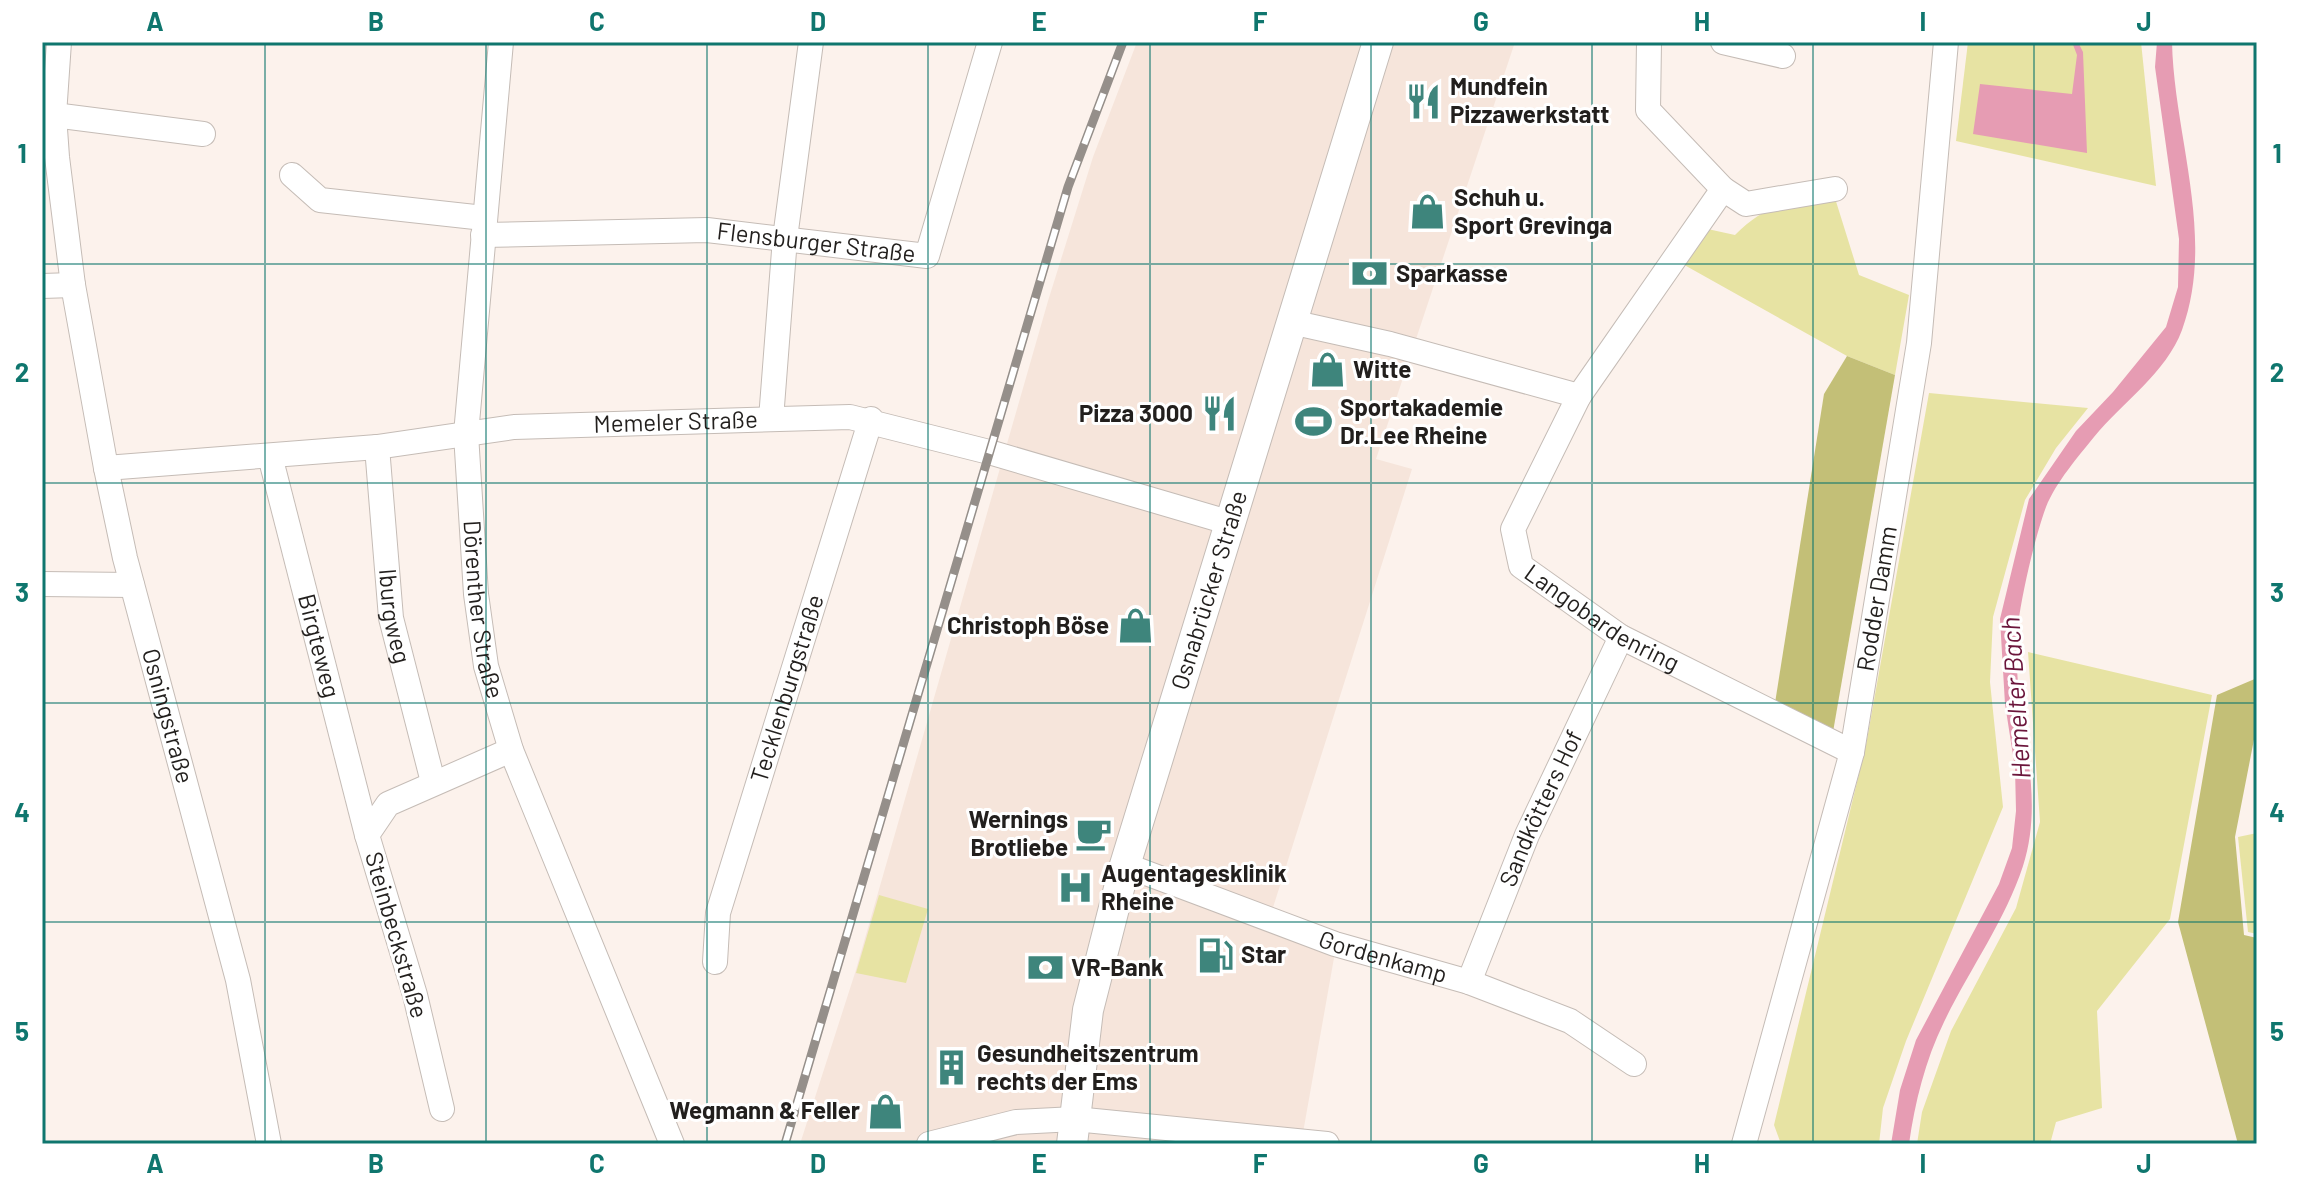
<svg xmlns="http://www.w3.org/2000/svg" width="2299" height="1186" font-family="Barlow,sans-serif">
  <style>
    .built { fill: #f6e5db }
    .green { fill: #e7e3a3 }
    .forest { fill: #c3bf77 }
    .water { fill: #e69cb3 }
    .lines { fill: none; stroke-linecap: round; stroke-linejoin: round }
    .minor-casing { stroke: #c5bcb6; stroke-width: 26 }
    .major-casing { stroke: #c5bcb6; stroke-width: 32 }
    .minor { stroke: #fff; stroke-width: 24 }
    .major { stroke: #fff; stroke-width: 30 }
    .rail-casing { stroke: #958f8a; stroke-width: 9 }
    .rail { stroke: #fff; stroke-width: 6; stroke-dasharray: 18; stroke-linecap: butt }
    .grid { fill: none; stroke: #0f766e; stroke-width: 2; stroke-opacity: 0.55 }
    .labels { text-anchor: middle; stroke-width: 6; stroke-linejoin: round; paint-order: stroke }
    .poi-label { font-size: 24px; font-weight: bold; fill: #221f1d; stroke: #fff; text-anchor: start }
    .street-label { font-size: 24px; fill: #221f1d; stroke: #fff }
    .water-label { font-size: 26px; font-style: italic; fill: #6b153b; stroke: #fff }
    .neatline { fill: none; stroke: #0f766e; stroke-width: 3 }
    .grid-label { font-size: 26px; text-anchor: middle; font-weight: bold; fill: #0f766e }
  </style>
  <rect width="100%" height="100%" fill="#fcf2ec"/>
  <path class="built" d="M1137 42H1515L1376 459 1412 469 1270 917 1337 941 1301 1144H800L855 973 1048 301 1093 157Z"/>
  <g class="green">
    <path d="M1968 42H2141L2156 186 1956 141Z"/>
    <path d="M1834 195 1859 275 1909 295 1895 375 1847 356 1679 262 1703 228 1735 235C1766 203 1792 201 1834 195Z"/>
    <path d="M1929 393 2088 408 2056 448 2025 500 1993 617 1990 682 2003 807 1906 1041 1883 1108 1879 1144H1781L1774 1125 1866 745Z"/>
    <path d="M2028 652 2212 695 2170 919 2097 1011 2102 1108 2056 1122 2050 1144H1917L1922 1112 1951 1031 2016 908 2040 822Z"/>
    <path d="M2257 833V934L2248 932 2238 837Z"/>
    <path d="M879 895 928 909 906 983 856 973Z"/>
  </g>
  <g class="forest">
    <path d="M1847 356 1895 375 1833 732 1775 703 1824 394Z"/>
    <path d="M2257 678V724L2235 837 2244 935 2257 938V1144H2238L2178 922 2217 695Z"/>
  </g>
  <g class="water">
    <path d="M2072 42H2078L2083 52 2087 153 1973 134 1980 84 2072 94 2077 55Z"/>
    <path d="M2157 42H2172C2174 137 2216 236 2182 330 2166 373 2123 402 2094 437 2078 457 2056 482 2046 507 2035 537 2022 593 2018 625 2008 704 2049 786 2023 866 2005 921 1969 970 1944 1022 1925 1061 1915 1102 1909 1144H1891L1900 1090 1916 1040 1999 884 2012 848 2016 811 2015 768 2005 704 2000 619 2029 499 2076 431 2113 392 2166 327 2178 287 2179 239 2155 67Z"/>
  </g>
  <g class="lines">
    <defs>
      <g id="minor">
        <path id="s1" d="M59 42 54 115 57 157 73 285 106 468 125 558 238 980 269 1144"/>
        <path id="s2" d="M501 42 466 434 476 594 486 666 511 750 672 1144"/>
        <path id="s3" d="M1649 42 1648 110 1723 189 1579 396 1513 529 1521 566 1621 637 1852 752"/>
        <path d="M1723 42 1783 56"/>
        <path d="M54 115 203 134"/>
        <path d="M292 175 320 200 484 218"/>
        <path d="M1723 189 1746 204 1835 189"/>
        <path id="s4" d="M483 235 707 230 927 256 990 42"/>
        <path d="M42 286 73 285"/>
        <path d="M1291 322 1390 344 1579 396"/>
        <path d="M771 419 785 238 811 42"/>
        <path id="s5" d="M377 447 391 618 433 782"/>
        <path id="s6" d="M270 456 367 835"/>
        <path id="s7" d="M106 468 377 447 514 427 850 417 989 452 1231 523"/>
        <path d="M42 584 132 585"/>
        <path id="s8" d="M1125 865 1335 944 1469 982 1570 1021 1634 1064"/>
        <path id="s9" d="M715 962 718 913 871 419"/>
        <path id="s10" d="M1469 982 1527 835 1621 637"/>
        <path d="M442 1109 415 995 367 835 388 804 511 750"/>
        <path d="M929 1144 1016 1122 1075 1119 1327 1144"/>
        <path id="s11" d="M1744 1144 1852 752 1919 343 1946 42"/>
      </g>
      <g id="major">
        <path id="s12" d="M1072 1144 1088 1010 1125 865 1378 42"/>
      </g>
    </defs>
    <use href="#minor" class="minor-casing"/>
    <use href="#major" class="major-casing"/>
    <use href="#minor" class="minor"/>
    <use href="#major" class="major"/>
    <defs>
      <path id="rail" d="M785 1144 1068 187 1123 42"/>
    </defs>
    <use href="#rail" class="rail-casing"/>
    <use href="#rail" class="rail"/>
  </g>
  <path class="grid" d="M265 42V1144M486 42V1144M707 42V1144M928 42V1144M1150 42V1144M1371 42V1144M1592 42V1144M1813 42V1144M2034 42V1144M42 264H2257M42 483H2257M42 703H2257M42 922H2257"/>
  <defs>
    <symbol id="restaurant-bare" viewBox="-9 -9 18 18"><path d="M-5-6h1v4h1v-4h1v4h1v-4h1v5L-1.5 .5V6h-2V.5L-5-1ZM5-6V6H3V1.5H1.5Q1.5-4 5-6Z" fill="#3e857c" stroke="#fff" stroke-width="2.5" paint-order="stroke"/></symbol>
    <symbol id="shop-bare" viewBox="-9 -9 18 18"><path d="M-5-2.5h2.3a2.7 3.5 0 0 1 5.4 0H5L5.5 6h-11ZM-1.5-2.5h3a1.5 2.3 0 0 0-3 0Z" fill="#3e857c" stroke="#fff" stroke-width="2.5" paint-order="stroke"/></symbol>
    <symbol id="bank-bare" viewBox="-9 -9 18 18"><path d="M-6-4H6V4H-6ZM0-2.3a2.3 2.3 0 1 0 0 4.6a2.3 2.3 0 1 0 0-4.6Z" fill="#3e857c" stroke="#fff" stroke-width="2.5" paint-order="stroke"/></symbol>
    <symbol id="stadium-bare" viewBox="-9 -9 18 18"><path d="M0-5a6.5 5 0 1 0 0 10a6.5 5 0 1 0 0-10ZM-3.5-1.8h7v3.6h-7Z" fill="#3e857c" stroke="#fff" stroke-width="2.5" paint-order="stroke"/></symbol>
    <symbol id="cafe-bare" viewBox="-9 -9 18 18"><path d="M-5.5-4.5H6V0H3Q3 3.5 0 3.5H-2.5Q-5.5 3.5-5.5 0ZM3-3.2v2h1.7v-2ZM-6 4.5H4V6H-6Z" fill="#3e857c" stroke="#fff" stroke-width="2.5" paint-order="stroke"/></symbol>
    <symbol id="hospital-bare" viewBox="-9 -9 18 18"><path d="M-5-5h3v3.5h4V-5h3V5h-3V1.5h-4V5h-3Z" fill="#3e857c" stroke="#fff" stroke-width="2.5" paint-order="stroke"/></symbol>
    <symbol id="fuel-bare" viewBox="-9 -9 18 18"><path d="M-5.5-6h7V0h2V4h1.3V-2.5L3-4.5l.8-.8L6-3V5H2.5V1h-1V6h-7ZM-4.2-4.7v3.2H.2V-4.7Z" fill="#3e857c" stroke="#fff" stroke-width="2.5" paint-order="stroke"/></symbol>
    <symbol id="building-bare" viewBox="-9 -9 18 18"><path d="M-4-6H4V6H1V3H-1V6H-4ZM-2.5-4.3h1.7v1.8h-1.7ZM.8-4.3h1.7v1.8H.8ZM-2.5-1h1.7V.8h-1.7ZM.8-1h1.7V.8H.8Z" fill="#3e857c" stroke="#fff" stroke-width="2.5" paint-order="stroke"/></symbol>
  </defs>
  <g fill-rule="evenodd">
    <use href="#restaurant-bare" x="1398" y="76" width="51" height="51"/>
    <use href="#shop-bare" x="1402" y="186" width="51" height="51"/>
    <use href="#bank-bare" x="1344" y="248" width="51" height="51"/>
    <use href="#shop-bare" x="1302" y="344" width="51" height="51"/>
    <use href="#restaurant-bare" x="1194" y="388" width="51" height="51"/>
    <use href="#stadium-bare" x="1288" y="396" width="51" height="51"/>
    <use href="#shop-bare" x="1110" y="600" width="51" height="51"/>
    <use href="#cafe-bare" x="1068" y="808" width="51" height="51"/>
    <use href="#hospital-bare" x="1050" y="862" width="51" height="51"/>
    <use href="#fuel-bare" x="1190" y="930" width="51" height="51"/>
    <use href="#bank-bare" x="1020" y="942" width="51" height="51"/>
    <use href="#building-bare" x="926" y="1042" width="51" height="51"/>
    <use href="#shop-bare" x="860" y="1086" width="51" height="51"/>
  </g>
  <g class="labels">
    <g class="poi-label">
      <text x="1450" y="95">Mundfein<tspan x="1450" dy="28">Pizzawerkstatt</tspan></text>
      <text x="1454" y="206">Schuh u.<tspan x="1454" dy="28">Sport Grevinga</tspan></text>
      <text x="1396" y="282">Sparkasse</text>
      <text x="1353" y="378">Witte</text>
      <text x="1340" y="416">Sportakademie<tspan x="1340" dy="28">Dr.Lee Rheine</tspan></text>
      <text x="1193" y="422" text-anchor="end">Pizza 3000</text>
      <text x="1109" y="634" text-anchor="end">Christoph Böse</text>
      <text x="1068" y="828" text-anchor="end">Wernings<tspan x="1068" dy="28">Brotliebe</tspan></text>
      <text x="1101" y="882">Augentagesklinik<tspan x="1101" dy="28">Rheine</tspan></text>
      <text x="1241" y="963">Star</text>
      <text x="1071" y="976">VR-Bank</text>
      <text x="977" y="1062">Gesundheitszentrum<tspan x="977" dy="28">rechts der Ems</tspan></text>
      <text x="860" y="1119" text-anchor="end">Wegmann &amp; Feller</text>
    </g>
    <g class="street-label">
      <text dy="8" stroke="none"><textPath href="#s4" startOffset="334">Flensburger Straße</textPath></text>
      <text dy="8" stroke="none"><textPath href="#s7" startOffset="572">Memeler Straße</textPath></text>
      <text dy="8" stroke="none"><textPath href="#s12" startOffset="572">Osnabrücker Straße</textPath></text>
      <text dy="8" stroke="none"><textPath href="#s11" startOffset="562">Rodder Damm</textPath></text>
      <text dy="8" stroke="none"><textPath href="#s2" startOffset="570">Dörenther Straße</textPath></text>
      <text dy="8" stroke="none"><textPath href="#s5" startOffset="170">Iburgweg</textPath></text>
      <text dy="8" stroke="none"><textPath href="#s3" startOffset="712">Langobardenring</textPath></text>
      <text dy="8" stroke="none"><textPath href="#s6" startOffset="196">Birgteweg</textPath></text>
      <text dy="8" stroke="none"><textPath href="#s9" startOffset="284">Tecklenburgstraße</textPath></text>
      <text dy="8" stroke="none"><textPath href="#s1" startOffset="686">Osningstraße</textPath></text>
      <text dy="8" stroke="none"><textPath href="#s10" startOffset="188">Sandkötters Hof</textPath></text>
      <text transform="translate(396 935) rotate(74)" y="8">Steinbeckstraße</text>
      <text dy="8" stroke="none"><textPath href="#s8" startOffset="274">Gordenkamp</textPath></text>
    </g>
    <g class="water-label">
      <text transform="translate(2016 698) rotate(-94)" y="9">Hemelter Bach</text>
    </g>
  </g>
  <rect width="2299" height="1186" fill="none" stroke="#ffffff" stroke-width="88"/>
  <rect x="44" y="44" width="2211" height="1098" class="neatline"/>
  <g class="grid-label">
    <text x="155" y="31">A</text>
    <text x="376" y="31">B</text>
    <text x="597" y="31">C</text>
    <text x="818" y="31">D</text>
    <text x="1039" y="31">E</text>
    <text x="1260" y="31">F</text>
    <text x="1481" y="31">G</text>
    <text x="1702" y="31">H</text>
    <text x="1923" y="31">I</text>
    <text x="2144" y="31">J</text>
    <text x="22" y="163">1</text>
    <text x="2277" y="163">1</text>
    <text x="22" y="382">2</text>
    <text x="2277" y="382">2</text>
    <text x="22" y="602">3</text>
    <text x="2277" y="602">3</text>
    <text x="22" y="822">4</text>
    <text x="2277" y="822">4</text>
    <text x="22" y="1041">5</text>
    <text x="2277" y="1041">5</text>
    <text x="155" y="1173">A</text>
    <text x="376" y="1173">B</text>
    <text x="597" y="1173">C</text>
    <text x="818" y="1173">D</text>
    <text x="1039" y="1173">E</text>
    <text x="1260" y="1173">F</text>
    <text x="1481" y="1173">G</text>
    <text x="1702" y="1173">H</text>
    <text x="1923" y="1173">I</text>
    <text x="2144" y="1173">J</text>
  </g>
</svg>
